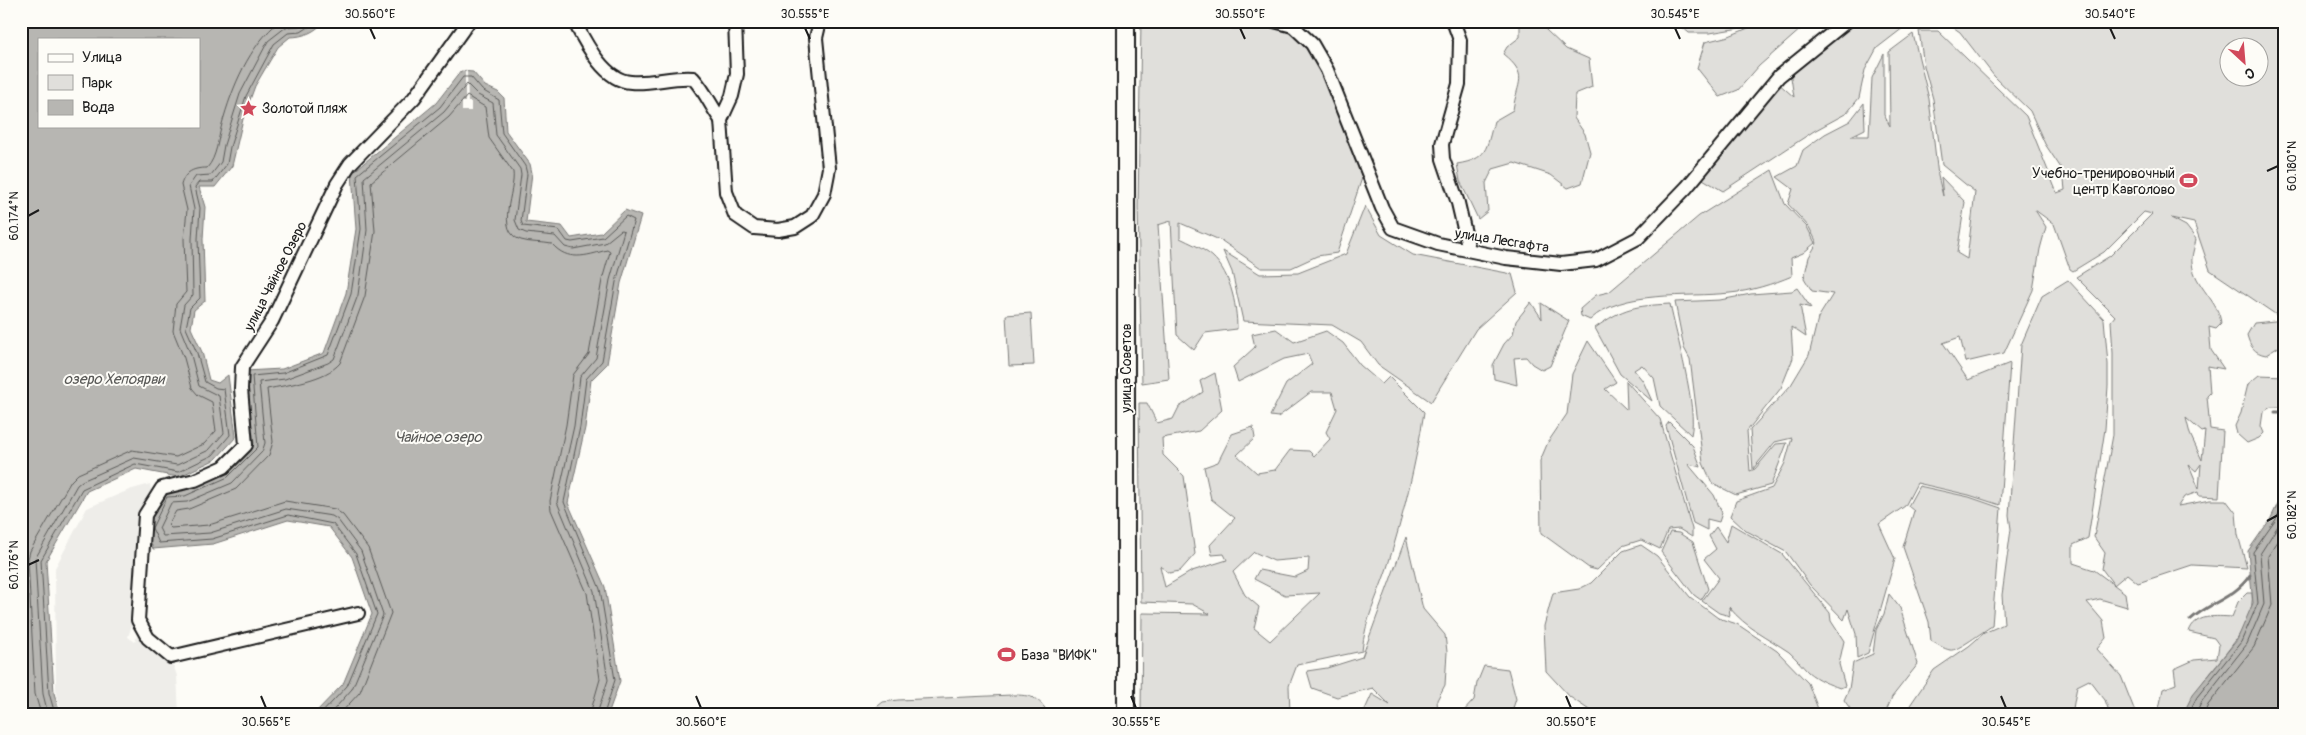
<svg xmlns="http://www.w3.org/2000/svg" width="2306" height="735" font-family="Pangolin,sans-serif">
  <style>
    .built { fill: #eeede9 }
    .green { fill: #e0dfdb; stroke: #7e7e7c; fill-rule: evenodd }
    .water { fill: #b7b6b2; stroke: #797876; fill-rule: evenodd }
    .pier { fill: #fdfcf7 }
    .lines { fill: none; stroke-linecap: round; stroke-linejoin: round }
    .shore { stroke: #5a5a58; stroke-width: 1 }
    .stream { stroke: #797876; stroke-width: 3 }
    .minor-casing { stroke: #1c1c1c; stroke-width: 16 }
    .major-casing { stroke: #1c1c1c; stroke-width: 20 }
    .minor { stroke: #fdfcf7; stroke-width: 12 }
    .major { stroke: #fdfcf7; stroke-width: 16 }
    .ticks { fill: none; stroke: #1c1c1c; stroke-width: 2 }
    .labels { text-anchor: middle; stroke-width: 4; stroke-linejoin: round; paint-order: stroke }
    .poi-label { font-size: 14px; fill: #1c1c1c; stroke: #fdfcf7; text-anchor: start }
    .street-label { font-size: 14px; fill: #1c1c1c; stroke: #fdfcf7 }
    .water-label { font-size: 15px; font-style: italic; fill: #5a5a58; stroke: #fdfcf7 }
    .neatline { fill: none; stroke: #1c1c1c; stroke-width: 2 }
    .ticks-label { font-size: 12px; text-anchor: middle; fill: #1c1c1c }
  </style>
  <rect width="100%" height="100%" fill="#fdfcf7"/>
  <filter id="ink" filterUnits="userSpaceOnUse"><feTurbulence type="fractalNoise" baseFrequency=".02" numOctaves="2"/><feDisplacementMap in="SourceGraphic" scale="10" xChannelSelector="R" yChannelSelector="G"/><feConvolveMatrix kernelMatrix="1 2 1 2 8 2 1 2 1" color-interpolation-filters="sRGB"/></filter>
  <g filter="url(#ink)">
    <path class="built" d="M150 484 152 496 133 622 128 637 135 642 137 636 146 638 171 658 177 676 179 714H62L56 693 55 568 87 508 129 490Z"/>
    <g class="green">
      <path d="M1141 21H1262L1300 38 1322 73 1354 141 1362 178 1337 253 1317 256 1291 268H1261L1222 241 1180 223V238C1190 243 1200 247 1208 253 1230 268 1237 305 1237 329L1205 333 1194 350 1177 335 1171 221 1158 225 1169 379 1142 383 1138 207Z"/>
      <path d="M1520 21H1562L1564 29 1549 22 1546 30 1566 49 1589 59 1592 87 1575 94 1574 118 1585 134 1590 152 1582 183 1568 188 1551 175 1514 163 1493 169 1486 183 1488 211 1478 219 1460 181 1457 164C1488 159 1486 149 1494 121L1513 110C1517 81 1530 76 1503 54L1507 47 1520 37Z"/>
      <path d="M1675 21H1741L1746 27 1710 33H1689Z"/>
      <path d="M1765 21H1810L1759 66 1738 90 1720 97 1697 68 1705 42 1729 36Z"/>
      <path d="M1850 21H1912L1877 48 1865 70 1859 98 1847 113 1814 131 1723 191 1696 175 1777 82 1794 97 1790 71Z"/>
      <path d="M1944 21H2285V315L2278 316 2210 270 2194 223 2171 218 2186 226 2196 239C2195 246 2191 256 2192 263 2194 286 2220 302 2221 324L2216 329 2209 327 2211 350 2224 369 2208 366 2210 393 2207 396 2210 429 2223 431 2219 497 2199 496 2198 492 2184 497 2178 506 2210 500H2226L2236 513 2238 535 2247 568 2192 565 2138 583 2127 574 2114 585 2102 569 2105 553 2094 537 2113 435V353L2111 321 2115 316 2076 277 2110 256 2152 214 2144 212 2104 252 2073 271 2070 269 2054 224 2035 210 2046 227 2040 249 2033 290 2004 353 1966 362 1960 337 1943 343 1968 380 2010 363 2000 505 1969 495 1917 483 1905 506 1879 524 1895 559 1868 653 1857 658 1856 634 1848 609 1844 620 1810 585 1786 552 1745 530 1730 516 1736 501 1772 488 1785 463 1792 438 1775 442 1753 469 1750 430 1791 385 1809 355 1818 318 1833 294 1812 291 1804 278 1809 257 1817 243 1809 227 1788 204 1793 189 1777 177 1797 166 1803 150 1825 134 1850 121 1864 103 1865 129 1851 136H1869L1872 78 1884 54V115L1890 126 1889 52 1913 34 1929 99 1938 176 1943 196 1941 177 1965 202 1957 253 1967 259 1975 192 1942 165 1933 99 1924 66 1919 31H1938L2026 116 2057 193 2065 190 2063 171 2045 144 2030 111 1994 76 1960 32ZM2228 48H2258V78H2228ZM2186 418 2202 432 2205 431 2202 460 2190 434ZM2201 464 2199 489 2189 465 2196 471Z"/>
      <path d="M1772 170 1785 204 1807 227 1815 243 1803 253 1791 258 1792 276C1773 284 1751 291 1730 293 1687 298 1622 289 1590 320L1581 316 1580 309 1596 295 1609 292 1699 216Z"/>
      <path d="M1365 206 1381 235 1413 255 1512 274 1517 292 1476 329 1431 402 1378 365 1361 342 1332 325 1243 321 1232 272 1223 251 1260 274 1298 273 1346 254Z"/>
      <path d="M2068 280 2104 319 2108 364V386L2105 429 2088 538 2073 545V563L2094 570 2125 593 2127 607 2100 599 2087 602 2103 621 2106 638 2097 649 2121 676 2136 714H2110L2105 700 2089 680 2077 686 2072 714H1904L1934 670 1969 646 1984 633 2004 624 2002 595 2011 529 2009 515 2021 345 2042 296Z"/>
      <path d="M1797 288 1811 308 1800 305 1806 337 1791 327 1793 358 1781 388 1747 431 1750 471 1755 469 1776 444 1787 443 1771 485 1736 495 1712 483 1703 463 1690 359 1684 348 1675 302 1720 300 1751 294 1792 291Z"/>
      <path d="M1531 302 1542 319 1541 303 1569 321 1550 366 1542 370 1532 364 1526 357 1514 358 1517 385 1494 379 1493 365 1504 344 1513 334 1516 321Z"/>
      <path d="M1670 304C1676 335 1698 408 1691 435L1660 406 1654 378 1642 365 1634 370 1643 381 1652 401 1620 374 1595 328C1624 307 1635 306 1670 304Z"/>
      <path d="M1031 313 1034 365 1009 366 1006 315Z"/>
      <path d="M2285 320V343L2266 355C2254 353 2250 346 2247 335L2254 323Z"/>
      <path d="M1276 329 1294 342 1326 331 1343 343 1360 365 1382 384 1389 377 1424 412C1416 464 1403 517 1387 568 1377 598 1365 619 1362 651L1297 665 1289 686 1290 714H1141L1142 613 1210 614 1192 604 1141 602 1139 403H1147L1157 423 1173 419 1179 407 1203 392 1200 381 1215 373 1222 410 1199 431 1162 438 1163 455 1184 476 1195 554 1180 571 1169 573 1160 566 1165 587 1192 571 1227 560 1224 554 1212 555 1210 545 1235 518 1211 499 1204 467 1218 462 1232 434 1253 427 1255 438 1237 455 1257 473 1275 470 1290 450 1309 451 1314 456 1330 439 1326 432 1337 409 1332 392H1311L1278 417 1270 416 1286 384 1312 364 1308 354 1284 359 1238 382 1233 367 1255 347 1252 334ZM1254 552 1274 561 1309 558 1308 571 1295 577 1259 570 1254 579 1285 595 1320 593 1270 641 1254 628 1259 607 1245 595 1233 572Z"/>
      <path d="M1588 341 1616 382 1605 389 1627 410 1626 381 1660 419 1692 529V537L1679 529 1668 530 1660 549 1641 540 1622 546 1597 570 1589 568 1541 533 1540 461 1548 442 1567 414 1572 374Z"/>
      <path d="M2259 375 2285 376V407H2271L2263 412 2261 426 2264 433 2259 438 2247 443 2237 434 2235 426 2241 413 2248 384Z"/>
      <path d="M1669 422 1693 446 1701 467 1688 464 1714 495 1722 513 1719 522 1707 519V530L1693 523 1666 426Z"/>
      <path d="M1919 486 1969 497 2001 508 1992 626C1983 631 1957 652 1950 650 1944 649 1937 644 1931 641L1929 622 1903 547 1914 511 1908 506Z"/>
      <path d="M1731 524 1782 554 1830 613 1831 621 1844 641 1839 664 1845 686 1840 688C1828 684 1818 680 1808 672 1802 666 1796 658 1789 652 1767 637 1746 628 1729 607L1730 616 1719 613 1702 601 1719 578 1704 559 1716 549 1709 536 1716 527 1726 542Z"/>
      <path d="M1670 532 1679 533 1693 542 1708 589 1701 600 1694 595 1661 552Z"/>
      <path d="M1406 537 1423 609 1445 635 1447 652 1445 685 1437 700 1438 714H1363L1372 694 1390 705 1373 688 1337 697 1312 688 1307 671 1327 668 1362 657Z"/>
      <path d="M1641 545 1657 556 1690 597 1718 618 1737 624 1777 651 1808 683 1820 714H1595L1570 697 1546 671 1544 626 1553 593 1579 589 1591 583 1623 551Z"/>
      <path d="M2247 593H2252C2256 627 2218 659 2201 685 2196 694 2193 705 2189 714H2158L2163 689 2176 684 2174 669 2194 660 2217 658 2219 645 2214 638 2189 632C2194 614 2217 616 2232 617L2238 602Z"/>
      <path d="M1889 594 1900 608 1918 664 1892 697 1885 714H1854L1844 700 1849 689 1853 663 1873 654 1876 630 1884 614Z"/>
      <path d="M1484 666 1508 669 1516 699 1511 714H1461L1474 700 1477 683Z"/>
      <path d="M1012 695C1032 695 1038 697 1049 714H868L883 702 898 700Z"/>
    </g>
    <g class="water">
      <path d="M21 21H324C316 32 303 37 290 37L278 47 255 86 243 119 232 166 215 187H199L205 207 203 239 205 301 194 310 191 328 202 352 209 380 218 383 228 375 236 437 216 459 178 477 136 469 87 491 46 561 54 693 60 714H21ZM39 39H199V126H39Z"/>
      <path d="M461 71 473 72 485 86 498 92 504 98 506 131 530 164 532 173 526 222 562 226 571 238 601 233 625 210 641 216 621 283 607 364 591 380 585 428 568 503 605 587 620 681 608 714H314L343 684 372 614 352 557 329 527 288 520 213 544 153 549 146 528 163 492 183 491 226 473 254 444 245 371 282 369 324 353 346 293 356 229 352 173 436 103Z"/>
      <path d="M2285 488V714H2183L2193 694 2237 640 2253 603 2248 551 2271 518Z"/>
    </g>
    <path class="pier" d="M467 71 468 102H471V111H462V102H465V72Z"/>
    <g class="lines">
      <g class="shore">
        <path d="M41 714 35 694 28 559 30 551 71 481 78 474 132 450 176 457 204 444 216 431 212 402 198 395 192 388 184 358 173 331 176 304 186 292 184 239 187 210 181 185C185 171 194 168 207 168 217 157 218 138 222 124 232 88 249 45 280 21"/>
        <path d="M48 714 43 694 35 559 77 485 82 481 134 458 177 465 209 450 224 433 219 396 199 386 191 355 180 328 184 305 193 295 192 239 194 209 189 186 196 176 211 175 221 162 224 145 240 94 268 41 286 27 299 26 307 21"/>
        <path d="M55 714 49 693 41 560 82 489 135 464 178 472 213 455 230 435 224 389 216 388 205 382 197 353 186 328 190 308 200 298 198 239 200 208 195 187 199 182H213L227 164 230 147 246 96 274 44 288 33 301 32 318 21"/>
        <path d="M321 714 347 686 377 614 356 554 333 524 288 515 212 539 159 543 152 528 167 497 185 496 228 477 258 447 252 376 283 373 328 355 351 294 361 229 357 175 440 107 463 77H471L482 90 499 100 502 133 525 166 527 174 521 221 523 226 559 230 567 241 572 242 603 237 626 216 634 220 616 282 602 361 586 379 580 427 564 502 600 589 615 680 604 714"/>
        <path d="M330 714 352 689 383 615 361 551 338 520 332 516 286 509 210 533 163 536 159 528 171 503 187 502 232 483 262 452 265 443 259 382 285 379 328 363 334 359 358 295 367 230 364 178 444 112 467 84 478 95 493 103 496 135 520 169 521 175 515 220 519 230 526 233 555 236 565 247 573 249 605 243 621 230 624 231 610 280 596 358 580 377 574 426 557 502 594 591 608 680 597 714"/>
        <path d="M340 714 360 692 391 613 368 548 343 515 335 509 285 501 209 525 171 528 168 525 176 511 189 509 236 489 269 455 273 442 267 389C287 385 326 380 340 363L365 296 375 231 371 182 449 117 467 96 485 107 489 138 513 172C516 191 494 231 521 240 530 243 542 242 552 244 568 262 585 256 607 250L610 252 602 280 589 354 573 375 566 425 550 501 551 510 587 593 600 679 590 714"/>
        <path d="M2188 714 2197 697 2241 642 2258 603 2253 552 2275 521 2285 500"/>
        <path d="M2196 714 2202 701 2247 644 2264 604 2260 554 2285 515"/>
        <path d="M2204 714 2208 705 2254 647 2272 605 2268 556 2285 531"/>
      </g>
      <g class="stream">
        <path d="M2275 412H2285"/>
        <path d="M2190 620C2210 602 2235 598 2250 575"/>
      </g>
      <defs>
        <g id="minor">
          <path d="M574 21C585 42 604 81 631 82 652 84 672 76 693 78 705 91 711 106 721 120"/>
          <path d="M735 21 737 74 732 96 721 120 726 192 735 215 754 228 778 230 795 227 812 216 824 194 829 168 816 38 820 21"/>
          <path d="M1274 21 1293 26 1312 44 1327 70 1382 208 1393 228 1438 244 1506 258 1561 264 1596 260 1638 238 1687 187 1779 76 1847 21"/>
          <path d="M1453 21 1460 40 1459 84 1442 144 1443 159 1458 203 1469 250"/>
          <path d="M358 613 171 657 148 638 138 620 145 515 162 488 195 480 224 467 246 445 241 389 242 367 272 321 337 184 350 164 414 98 469 21"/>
        </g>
        <path id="major" d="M1126 21V714"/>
      </defs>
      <use href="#minor" class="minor-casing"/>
      <use href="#major" class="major-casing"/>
      <use href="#minor" class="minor"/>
      <use href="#major" class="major"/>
    </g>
  </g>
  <path class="ticks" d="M370 28 375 39M805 28 810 39M1240 28 1245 39M1675 28 1680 39M2110 28 2115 39M2267 171 2278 166M28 216 39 210M2267 521 2278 515M28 565 39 560M261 696 266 708M696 696 701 708M1131 696 1136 708M1566 696 1571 708M2001 696 2006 708"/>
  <defs>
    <symbol id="sight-bare" viewBox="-9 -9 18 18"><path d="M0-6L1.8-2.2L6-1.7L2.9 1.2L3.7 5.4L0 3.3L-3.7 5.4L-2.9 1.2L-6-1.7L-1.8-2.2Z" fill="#d1495b" stroke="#fdfcf7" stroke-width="2.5" paint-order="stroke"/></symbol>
    <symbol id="stadium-bare" viewBox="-9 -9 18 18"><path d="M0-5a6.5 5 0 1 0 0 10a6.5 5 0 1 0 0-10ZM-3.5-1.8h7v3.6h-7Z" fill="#d1495b" stroke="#fdfcf7" stroke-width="2.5" paint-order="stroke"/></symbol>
  </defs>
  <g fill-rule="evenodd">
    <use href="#sight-bare" x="236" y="96" width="25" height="25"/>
    <use href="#stadium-bare" x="2176" y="168" width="25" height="25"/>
    <use href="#stadium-bare" x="994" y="642" width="25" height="25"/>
  </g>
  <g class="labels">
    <g class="poi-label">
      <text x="262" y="113">Золотой пляж</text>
      <text x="2175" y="178" text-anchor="end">Учебно-тренировочный<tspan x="2175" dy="16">центр Кавголово</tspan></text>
      <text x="1021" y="660">База "ВИФК"</text>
    </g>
    <g class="street-label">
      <text transform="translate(1502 240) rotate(9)" y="5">улица Лесгафта</text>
      <text transform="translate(275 276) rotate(-63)" y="5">улица Чайное Озеро</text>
      <text transform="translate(1126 368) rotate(-90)" y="5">улица Советов</text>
    </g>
    <g class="water-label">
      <text x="114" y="384">озеро Хепоярви</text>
      <text x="438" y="442">Чайное озеро</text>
    </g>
  </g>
  <rect width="2306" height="735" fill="none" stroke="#fdfcf7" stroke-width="55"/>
  <rect x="38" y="38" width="162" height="90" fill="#fdfcf7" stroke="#a3a29f"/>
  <rect x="48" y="54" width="25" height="8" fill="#fdfcf7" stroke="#a3a29f"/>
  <text x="82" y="62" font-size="15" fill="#1c1c1c">Улица</text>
  <rect x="48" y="75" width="25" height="15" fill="#e0dfdb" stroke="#a3a29f"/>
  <text x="82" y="88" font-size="15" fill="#1c1c1c">Парк</text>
  <rect x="48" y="100" width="25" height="15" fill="#b7b6b2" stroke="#a3a29f"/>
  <text x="82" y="112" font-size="15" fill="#1c1c1c">Вода</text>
  <g transform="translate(2244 62) rotate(154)"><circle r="24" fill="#fdfcf7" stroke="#a3a29f"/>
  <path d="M0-4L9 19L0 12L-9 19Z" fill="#d1495b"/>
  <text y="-8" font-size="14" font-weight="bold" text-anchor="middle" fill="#1c1c1c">С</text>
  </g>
  <rect x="28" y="28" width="2250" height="680" class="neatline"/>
  <g class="ticks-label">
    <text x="370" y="18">30.560°E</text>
    <text x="805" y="18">30.555°E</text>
    <text x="1240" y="18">30.550°E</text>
    <text x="1675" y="18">30.545°E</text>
    <text x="2110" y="18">30.540°E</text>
    <text transform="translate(2292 166) rotate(-90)" y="4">60.180°N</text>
    <text transform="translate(14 216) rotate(-90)" y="4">60.174°N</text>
    <text transform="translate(2292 515) rotate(-90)" y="4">60.182°N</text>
    <text transform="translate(14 565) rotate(-90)" y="4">60.176°N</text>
    <text x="266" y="726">30.565°E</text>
    <text x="701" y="726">30.560°E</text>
    <text x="1136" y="726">30.555°E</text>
    <text x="1571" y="726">30.550°E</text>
    <text x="2006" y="726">30.545°E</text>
  </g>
</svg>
